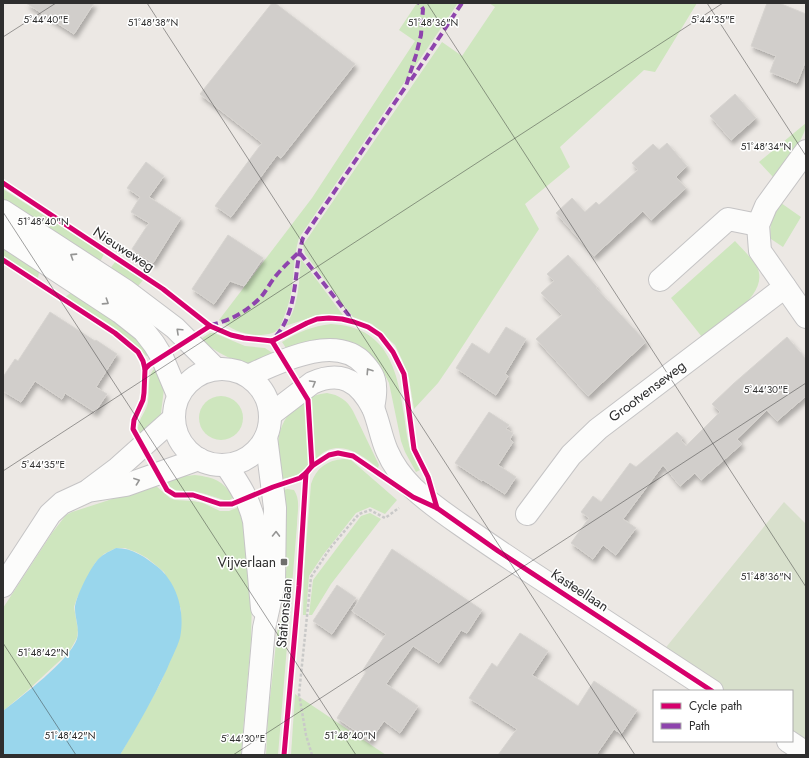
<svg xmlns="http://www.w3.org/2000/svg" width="809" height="758" font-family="Jost,sans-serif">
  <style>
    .green { fill: #cee6be }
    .cemetery { fill: #d8e0cc }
    .water { fill: #99d6ec }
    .building { fill: #d1cecb; stroke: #d7d4d0; filter: url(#shadow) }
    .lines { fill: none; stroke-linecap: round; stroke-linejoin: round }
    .minor-casing { stroke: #c5c4c5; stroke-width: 24 }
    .tertiary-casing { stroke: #c5c4c5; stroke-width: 24 }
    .path { stroke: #c9c9c8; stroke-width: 2.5; stroke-dasharray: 3 2; stroke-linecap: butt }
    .minor { stroke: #fcfcfb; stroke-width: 22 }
    .tertiary { stroke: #fcfcfb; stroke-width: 22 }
    .quiet { stroke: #8e44ad; stroke-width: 4; stroke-dasharray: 8 4; stroke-linecap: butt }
    .cycleway-casing { stroke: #fff; stroke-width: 8 }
    .cycleway { stroke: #d6006c; stroke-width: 5 }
    .oneway { stroke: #959594 }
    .ticks { fill: none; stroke: #2e2e2e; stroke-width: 1; stroke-opacity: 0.45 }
    .poi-dot { fill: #706f6e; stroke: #fff; stroke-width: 1.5 }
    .labels { text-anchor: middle; stroke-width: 3; stroke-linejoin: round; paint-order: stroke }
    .street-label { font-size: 14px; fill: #2e2e2e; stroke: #fff }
    .poi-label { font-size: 14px; fill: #2e2e2e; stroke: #fff; text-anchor: end }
    .ticks-label { font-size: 10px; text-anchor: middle; fill: #2e2e2e; stroke: #fff; stroke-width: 3; stroke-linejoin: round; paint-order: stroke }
  </style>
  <defs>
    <filter id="shadow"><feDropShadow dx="2.5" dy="4.5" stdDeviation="2" flood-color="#0004"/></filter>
  </defs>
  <rect width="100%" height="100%" fill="#ece8e4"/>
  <g class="green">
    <path d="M417 3H458L299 238C294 255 294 271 292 288 290 302 285 315 280 327 277 331 274 333 269 334 251 338 233 331 219 320L312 198 415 41 399 30Z"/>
    <path d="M489 3H697L655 72 644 70 560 147 570 167 525 204 539 229 453 361 438 383 414 409 409 379 403 362 395 345 372 324 353 317 305 254 303 245 442 42 462 56 495 7Z"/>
    <path d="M806 123C806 139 783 165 773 177L759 162Z"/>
    <path d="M3 189 104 254 98 266 3 204Z"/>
    <path d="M781 203 801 217 783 247 771 239C768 224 774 215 781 203Z"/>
    <path d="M735 241C742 249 752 258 757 267 771 295 720 323 702 337L671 298Z"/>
    <path d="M3 243 40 267 38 278 3 256Z"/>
    <path d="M301 259 343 315 322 314 285 326C299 308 299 281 301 259Z"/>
    <path d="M115 262 143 280 134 291 107 273Z"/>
    <path d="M75 290 126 325 149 355 146 356C124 330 94 315 65 297Z"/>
    <path d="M331 324C387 327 397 368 404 414 406 428 407 443 413 456 415 461 418 466 420 470L416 472 405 452 401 441 389 383 384 373 375 361 326 340 313 341 288 351 282 342C298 332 313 326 331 324Z"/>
    <path d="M210 333H214L245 346 265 348 274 354C269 357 263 360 257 362 239 368 214 349 199 340Z"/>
    <path d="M157 367 164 389 161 413 158 421 142 436C139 433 138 431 138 428 138 420 147 410 148 402 150 391 146 372 157 367Z"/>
    <path d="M327 393C339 395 347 400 353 411L379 465 378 468C361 454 339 438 319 456 312 462 306 471 297 475 292 478 285 478 279 479 276 449 274 419 304 401 312 396 318 394 327 393Z"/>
    <circle cx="221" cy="418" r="22"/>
    <path d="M344 459 351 460 397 500 385 514 370 507 356 513 323 555 309 576 306 615H303L304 572 311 484C316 468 327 460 344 459Z"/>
    <path d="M195 475C216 478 221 480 234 497L228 501 224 500 202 493 175 490 169 486 167 481 176 477Z"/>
    <path d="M156 486 170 498 175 500 193 501 203 503 220 511H229L239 507 245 523 252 597 251 640 241 755H120L160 684 179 638 181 624V609L164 572 147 558 136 552 125 548H116L104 554 95 563 77 598 74 607 78 630 77 638 69 652 27 691 3 711V608L52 533 66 515 72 512 103 502 136 491Z"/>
    <path d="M287 489 294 490C301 500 297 514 297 525L278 755H266L268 716 278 625H280L287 563 283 561 282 491Z"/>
    <path d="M370 513 381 519 331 584 312 615H309L313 580 361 516Z"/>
    <path d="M295 694 386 755H291Z"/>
  </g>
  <path class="cemetery" d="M784 502 806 524V746L792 737V691H723L663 651Z"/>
  <path class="water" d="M116 548C133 548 145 557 159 568 178 585 185 613 180 638 177 648 171 659 167 669 153 699 137 727 120 755H3V711C22 696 69 661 77 639 80 630 75 618 75 609 74 600 90 569 96 562 101 555 108 552 116 548Z"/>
  <g class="building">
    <path d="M26 3H94L74 34Z"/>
    <path d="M272 3H275L355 64 281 158 277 155 231 217 215 206 262 143 200 94Z"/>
    <path d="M767 3H779L806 14V60L797 83 770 72 776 56 751 46Z"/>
    <path d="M735 94 756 118 731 140 710 116Z"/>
    <path d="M667 143 687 166 676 177 686 188 651 220 643 211 594 256 556 213 572 198 585 212 596 202 599 205 638 170 632 163 653 144 659 150Z"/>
    <path d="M146 162 164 176 149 197 181 218 153 263 132 249 149 223 131 212 140 197 127 188Z"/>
    <path d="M228 235 263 258 244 286 230 281 214 304 192 289Z"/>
    <path d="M568 255 597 287 596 288 646 342 588 396 536 339 562 315 541 293 554 281 547 274Z"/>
    <path d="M50 312 95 341 96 340 117 354 96 387 107 394 95 412 65 393 62 399 35 381 21 402 3 391V377L15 359 18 361Z"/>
    <path d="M506 327 526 339 505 374 508 376 496 395 456 368 472 343 489 354Z"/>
    <path d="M787 337 806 359V396L777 421 767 410 737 439 742 444 701 480 695 473 680 486 663 465 623 519 636 528 616 555 603 545 593 559 571 543 589 518 581 512 593 496 601 502 630 463 636 467 677 432 683 438 681 440 686 446 720 412 712 404 733 384Z"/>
    <path d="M489 412 509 425 506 429 513 433 510 439 513 442 498 465 516 477 505 494 483 480 482 481 455 463Z"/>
    <path d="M392 549 482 610 467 633 461 630 439 663 413 646 386 684 418 706 400 733 384 721 370 741 337 718 366 672 363 670 386 634 352 611Z"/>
    <path d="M337 585 356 598 332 634 313 621Z"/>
    <path d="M520 633 548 651 532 675 578 706 594 681 637 710 621 734 614 729 596 755H498L517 729 469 698 492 663 497 667Z"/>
  </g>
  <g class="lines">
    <defs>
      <g id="minor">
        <path d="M806 151 766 206 758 225 760 251 806 317"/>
        <path d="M660 280 728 219 758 225"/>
        <path d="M90 489 118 468 174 418"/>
        <path d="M527 514 571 455 598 429 785 287"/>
        <path d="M3 586 50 514 62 503 88 491 126 485 199 459"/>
      </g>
      <g id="tertiary">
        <path d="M3 211 126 291 175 328 216 369"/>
        <path d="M3 235 120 312 144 331 154 344 162 357 178 395"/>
        <circle cx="222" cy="417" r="48"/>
        <path d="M248 376C279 362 337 332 365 365 371 372 375 378 375 387 376 394 374 402 373 408"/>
        <path d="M270 415 312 383C341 370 359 381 373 408 379 422 381 438 387 451 393 465 402 477 413 488 428 502 445 514 461 525 484 541 506 556 529 571 590 611 651 651 712 691"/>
        <path d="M226 465C238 483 249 499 254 521L262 608"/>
        <path d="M788 741 806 753"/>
        <path d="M253 755 264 628 274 583 275 508 266 437"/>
      </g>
    </defs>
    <use href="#minor" class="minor-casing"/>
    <use href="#tertiary" class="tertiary-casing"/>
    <path class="path" d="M312 755 306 735 299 694 311 577 331 547 359 514 370 510 385 518 399 508"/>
    <use href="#minor" class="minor"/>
    <use href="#tertiary" class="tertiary"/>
    <g class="quiet">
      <path d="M411 80 462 3"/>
      <path d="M210 325C230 321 246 312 261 297 266 291 270 283 275 277 282 268 291 260 299 252L354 322"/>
      <path d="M276 336C299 309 293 271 303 238L406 86 416 55 421 35 423 9 419 3"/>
    </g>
    <defs>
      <g id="cycleway">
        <path d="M3 183 163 289 210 326 231 335 244 338 272 341"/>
        <path d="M3 260 115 333 138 352 143 361 145 369 144 393 143 400 134 420 133 429 167 490 175 495H193L220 504H232L273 487 300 478 306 473 312 466 329 455 338 453 353 456 413 497 437 508 498 551 712 691"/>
        <path d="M272 341 307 323 317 319 329 318 342 319 354 322 368 327 380 335 393 352 404 374 414 449 428 477 437 508"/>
        <path d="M272 341 308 400 312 466"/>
        <path d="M145 369 149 365 210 326"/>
        <path d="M284 755 299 586 306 473"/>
      </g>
    </defs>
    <use href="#cycleway" class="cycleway-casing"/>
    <use href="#cycleway" class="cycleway"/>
  </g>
  <defs><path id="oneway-chevron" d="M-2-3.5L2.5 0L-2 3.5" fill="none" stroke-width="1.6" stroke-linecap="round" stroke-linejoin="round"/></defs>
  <g class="oneway">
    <use href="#oneway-chevron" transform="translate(73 256) rotate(-147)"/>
    <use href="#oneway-chevron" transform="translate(106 302) rotate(33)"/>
    <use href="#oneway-chevron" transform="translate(179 331) rotate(-137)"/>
    <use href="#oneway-chevron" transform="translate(369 371) rotate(-123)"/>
    <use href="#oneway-chevron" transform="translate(313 383) rotate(-30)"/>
    <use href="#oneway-chevron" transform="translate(137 481) rotate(-20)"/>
    <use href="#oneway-chevron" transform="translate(276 534) rotate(-89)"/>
  </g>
  <path class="ticks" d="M147 3 635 755M427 3 806 587M707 3 806 156M3 37 56 3M3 212 356 755M3 471 723 3M3 643 76 755M233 755 806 383"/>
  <rect class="poi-dot" x="280" y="558" width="8" height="8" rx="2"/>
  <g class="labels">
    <g class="street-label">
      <text transform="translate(124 249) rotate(33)" y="5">Nieuweweg</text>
      <text transform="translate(647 391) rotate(-37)" y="5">Grootvenseweg</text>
      <text transform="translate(580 590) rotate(33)" y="5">Kasteellaan</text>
      <text transform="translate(284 613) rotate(-85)" y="5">Stationslaan</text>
    </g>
    <g class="poi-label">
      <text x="276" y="567">Vijverlaan</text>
    </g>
  </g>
  <g class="ticks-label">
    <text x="46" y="23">5°44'40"E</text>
    <text x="713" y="23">5°44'35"E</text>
    <text x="433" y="26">51°48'36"N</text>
    <text x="153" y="26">51°48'38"N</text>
    <text x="766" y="150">51°48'34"N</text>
    <text x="43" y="225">51°48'40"N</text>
    <text x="766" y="393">5°44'30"E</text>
    <text x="43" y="468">5°44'35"E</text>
    <text x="766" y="580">51°48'36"N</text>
    <text x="43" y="656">51°48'42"N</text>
    <text x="70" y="739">51°48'42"N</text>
    <text x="350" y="739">51°48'40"N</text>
    <text x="243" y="742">5°44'30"E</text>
  </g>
  <rect width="809" height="758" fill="none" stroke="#2e2e2e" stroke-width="8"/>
  <rect x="653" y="690" width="140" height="52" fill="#ffffff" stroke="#ababab"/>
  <rect x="661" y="703" width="20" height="6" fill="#d6006c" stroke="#ababab"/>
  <text x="689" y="710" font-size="12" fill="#2e2e2e">Cycle path</text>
  <rect x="661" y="723" width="20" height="6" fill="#8e44ad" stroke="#ababab"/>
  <text x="689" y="730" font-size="12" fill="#2e2e2e">Path</text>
</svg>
